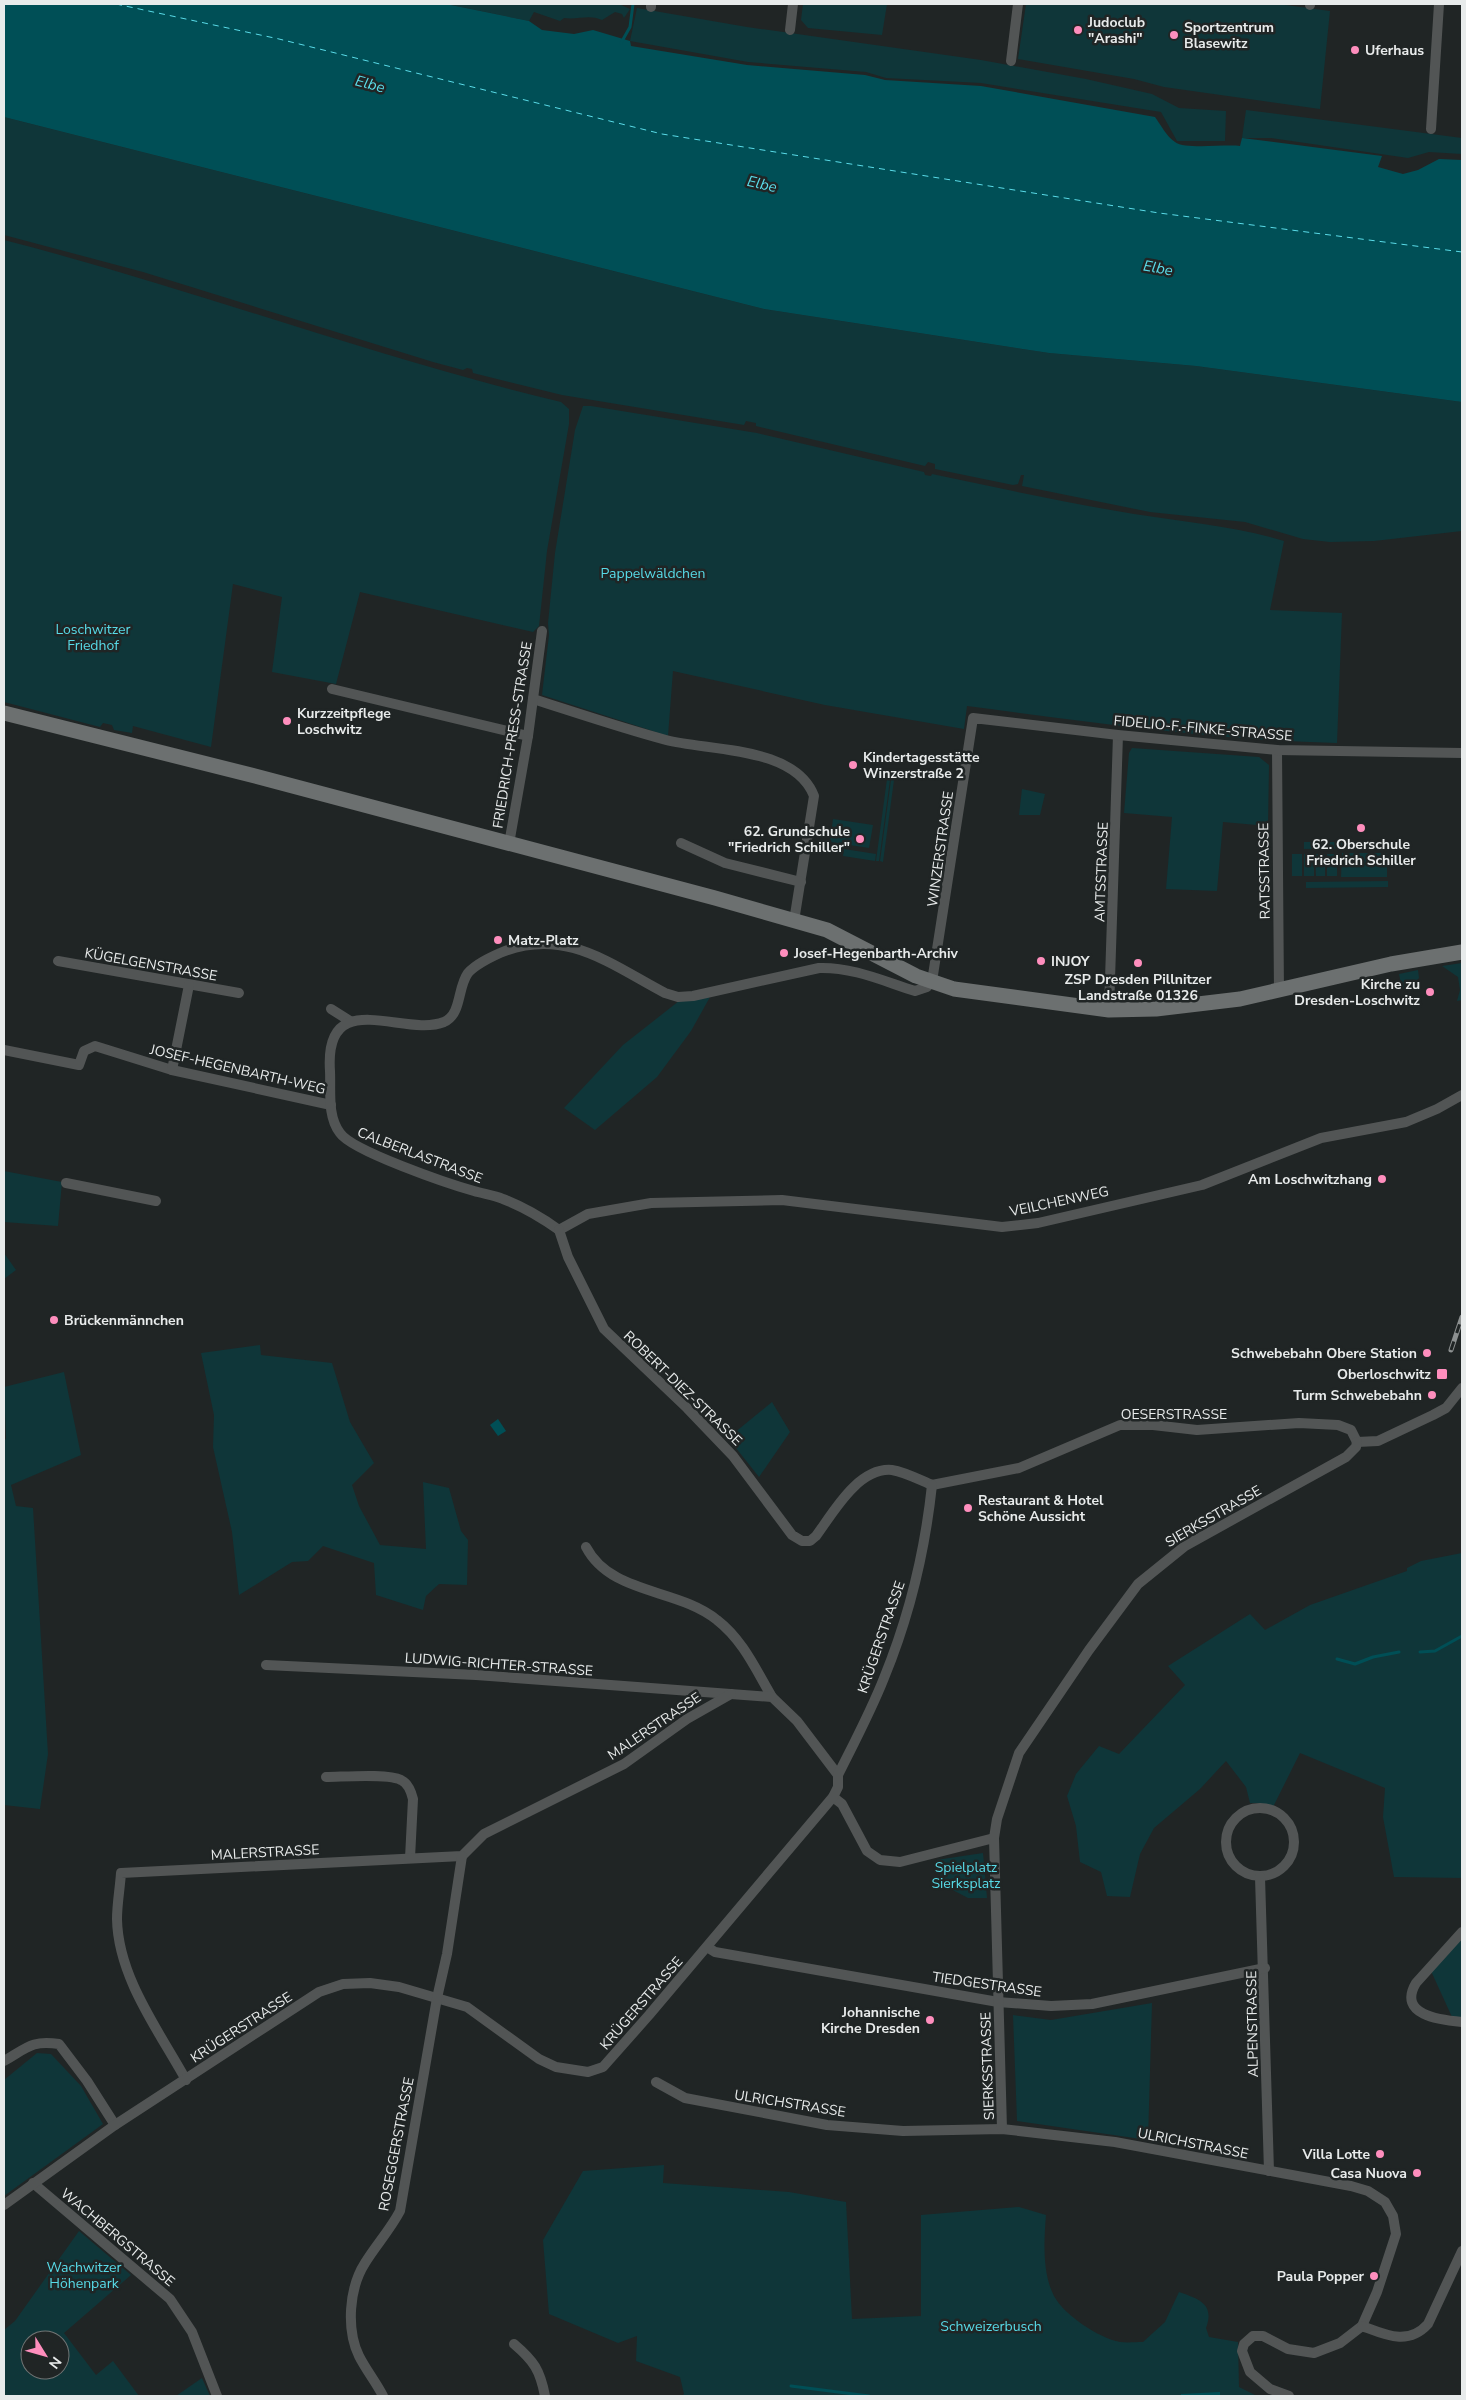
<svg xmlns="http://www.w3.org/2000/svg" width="1466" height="2400" font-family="'Nunito Sans',sans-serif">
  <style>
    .green { fill: #0f3639; fill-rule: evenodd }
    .water { fill: #004f56 }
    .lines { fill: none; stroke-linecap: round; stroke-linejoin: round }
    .stream { stroke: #004f56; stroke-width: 3 }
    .ferry { stroke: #5adce9; stroke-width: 1; stroke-dasharray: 6 5; stroke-linecap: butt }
    .minor { stroke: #525555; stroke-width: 10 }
    .secondary { stroke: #6c7070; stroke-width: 15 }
    .rail-casing { stroke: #8c9090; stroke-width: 5 }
    .rail { stroke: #202525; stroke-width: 3; stroke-dasharray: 9; stroke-linecap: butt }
    .poi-dot { fill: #fe8ebd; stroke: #202525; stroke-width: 2 }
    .labels { text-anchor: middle; stroke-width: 5; stroke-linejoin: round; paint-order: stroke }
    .poi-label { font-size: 14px; font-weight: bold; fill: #e8ebeb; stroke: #202525; text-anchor: start }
    .park-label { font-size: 14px; fill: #57dae7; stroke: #202525 }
    .street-label { font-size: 14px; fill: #e8ebeb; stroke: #202525 }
    .water-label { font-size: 15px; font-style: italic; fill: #5adce9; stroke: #202525 }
  </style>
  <rect width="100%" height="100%" fill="#202525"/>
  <g class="green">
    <path d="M446 4H619L630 9 624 18 622 14 615 12 602 20C589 14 578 20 564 18L560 21 534 12 529 21Z"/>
    <path d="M803 4H887L882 35 808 28 801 20Z"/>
    <path d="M1026 4H1278L1330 11 1320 109 1164 87 1134 79 1018 59Z"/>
    <path d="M637 8 747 27 981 60 1086 79 1152 94 1179 108 1226 111 1225 141H1177L1161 112 981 83 886 78 866 72 748 62 630 41Z"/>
    <path d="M1246 110 1462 138V154L1429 152 1408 158 1271 138H1242Z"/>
    <path d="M4 117 764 309 1049 353 1196 366 1462 402V531L1374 541 1330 542 1303 539 1245 522 1150 512 1022 486 1024 475H1021L1018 484 1013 485 935 469V464L928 462 925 466 756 426V423L746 421 744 425 562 395 473 373 472 369 467 368 463 370 433 362 143 272 4 235Z"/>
    <path d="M4 240C191 288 373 357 561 402L569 409V424L547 551 539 626 533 632 360 592 336 684 272 672 282 597 233 584 211 747 133 726 132 733 114 730 112 725 103 723 100 727 4 702Z"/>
    <path d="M583 406H591L757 433 924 472 925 475 931 476 932 474C999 488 1067 503 1134 514 1184 522 1235 526 1284 541L1270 610 1342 613 1337 743C1213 740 1090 722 967 706L964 729 825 705 673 671 668 736 542 695 549 635 548 623 555 553 575 430Z"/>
    <path d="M1132 748 1259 757 1269 765 1268 826 1223 822 1217 891 1166 889 1172 817 1124 813 1129 753Z"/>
    <path d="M887 779 890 780 879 861H876Z"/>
    <path d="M891 780H894L883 862 880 861Z"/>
    <path d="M1022 789 1045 794 1040 815H1019Z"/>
    <path d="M833 819 873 825 869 848 830 842Z"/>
    <path d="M1304 842H1377V848L1304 849Z"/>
    <path d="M844 849 876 854 875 861 843 856Z"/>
    <path d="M1342 853H1387V877H1341Z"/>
    <rect x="1292" y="854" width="10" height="22"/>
    <rect x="1304" y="854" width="10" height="22"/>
    <path d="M1315 854H1325V876H1316Z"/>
    <rect x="1327" y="854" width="10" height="22"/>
    <path d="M1388 881V887L1306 888V882Z"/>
    <path d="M1462 963V1000L1457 1001 1460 990 1458 977 1442 966Z"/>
    <path d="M1418 970 1419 978 1412 987 1402 989 1399 974Z"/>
    <path d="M710 997 691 1031 657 1077 595 1130 564 1108 623 1045 679 1001Z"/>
    <path d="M4 1171 62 1182 58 1226 4 1222Z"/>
    <path d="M4 1240V1253L16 1270 4 1279Z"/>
    <path d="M260 1345 261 1355 332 1363 350 1422 374 1463 352 1485 359 1506 380 1545 426 1549 423 1482 449 1488 461 1531 468 1540 467 1585 439 1584 426 1596 423 1610 376 1595 374 1563 323 1546 308 1561 292 1562 239 1595 232 1532 213 1447 214 1415 201 1353Z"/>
    <path d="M64 1372 81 1455 11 1485 16 1506 33 1508 48 1754 40 1809 4 1805V1440L6 1439 4 1387Z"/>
    <path d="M772 1402 790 1432 759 1477 728 1438Z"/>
    <path d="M1462 1553V1878L1394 1877 1383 1817 1385 1788 1300 1753 1273 1807 1260 1803H1250L1246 1787 1226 1761 1200 1789 1154 1828 1140 1854 1130 1897 1107 1896 1101 1872 1080 1862 1076 1826 1067 1796 1076 1774 1099 1746 1119 1754 1185 1685 1168 1666 1250 1614 1265 1630 1310 1605 1407 1571V1568L1421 1561Z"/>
    <path d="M983 1853 987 1898H968L943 1885 936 1860Z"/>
    <path d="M1462 1937V2018L1452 2017 1431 1971Z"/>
    <path d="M1152 2003 1148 2140 1017 2121 1013 2015 1051 2020Z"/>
    <path d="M37 2053 51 2054 81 2086 103 2124 4 2196V2080Z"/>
    <path d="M664 2165 663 2183 789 2192 846 2202 852 2319 921 2316V2215L1019 2207 1046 2215C1044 2240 1042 2273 1054 2296 1064 2315 1099 2338 1120 2342 1127 2343 1136 2342 1143 2342L1165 2322 1179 2292C1199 2299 1215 2304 1206 2328L1209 2337 1238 2342 1239 2387 1257 2396H682L684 2394 680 2377 636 2361 637 2336 618 2343 549 2314 543 2240 583 2171Z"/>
    <path d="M79 2231 131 2275 64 2333 96 2375 113 2361 139 2396H4V2330L15 2321ZM30 2340H60V2370H30Z"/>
    <path d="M202 2378 210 2396H176Z"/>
  </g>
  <g class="water">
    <path d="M4 4H446L529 21 542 30 574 34 593 30 630 41 631 46 747 65 865 75 885 80 981 86 1155 117C1161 125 1166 136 1175 142 1186 150 1224 144 1240 146L1242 138 1382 156 1378 167 1403 174 1418 170 1439 159 1462 160V402L1196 366 1049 353 764 309 4 117Z"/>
    <path d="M498 1419 506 1431 498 1436 490 1425Z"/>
    <path d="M1220 2392V2396H1181V2394Z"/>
  </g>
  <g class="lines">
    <g class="stream">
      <path d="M621 43 630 27 633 4"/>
      <path d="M1420 1652 1435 1651 1462 1636"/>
      <path d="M1337 1659 1355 1664 1373 1657 1399 1652"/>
      <path d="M791 2386 869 2396"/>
    </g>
    <path class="ferry" d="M116 4 279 39 662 134 1159 213 1462 252"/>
    <g class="minor">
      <path d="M1310 5V4"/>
      <path d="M651 7V4"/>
      <path d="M790 30 793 4"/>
      <path d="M1011 61 1018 4"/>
      <path d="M1431 129 1439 4"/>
      <path d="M332 689 528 736"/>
      <path d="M533 699C577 713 621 728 666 740 709 751 795 746 814 796L794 921"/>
      <path d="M1277 750 1279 992"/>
      <path d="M681 843 725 863 801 882"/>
      <path d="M509 844 528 736 542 631"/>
      <path d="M58 961 239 993"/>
      <path d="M331 1009 350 1021"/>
      <path d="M1109 1010 1118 735"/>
      <path d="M4 1050 79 1065 84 1051 95 1046 172 1070 331 1105"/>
      <path d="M172 1070 189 985"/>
      <path d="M66 1183 156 1201"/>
      <path d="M559 1230C541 1217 524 1207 503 1199 494 1195 484 1194 474 1191 449 1184 352 1151 340 1133 327 1116 331 1091 330 1071 324 984 404 1038 444 1022 462 1014 457 988 468 973 476 964 489 958 500 953 564 926 610 964 665 993L678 997 693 996 819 968C853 967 883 981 915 991L927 987 933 975 973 718 1118 735 1277 750 1462 753"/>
      <path d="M559 1230 588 1214 651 1203 782 1200 1002 1227 1038 1223 1202 1185 1321 1138 1406 1122 1437 1109 1462 1095"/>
      <path d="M559 1230 568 1257 604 1329 687 1408 733 1456 792 1535 802 1541H810L816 1536C833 1513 858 1467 892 1470 905 1472 920 1480 932 1485"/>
      <path d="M1357 1442 1378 1441 1433 1415 1446 1408 1462 1388"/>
      <path d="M932 1485 1019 1468 1120 1425H1153L1197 1430 1299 1423 1338 1425 1351 1430 1357 1442"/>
      <path d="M586 1547C611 1595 678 1588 717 1620 743 1640 756 1670 772 1697"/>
      <path d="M266 1665 476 1675 772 1697 797 1721 838 1775"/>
      <path d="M326 1777C342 1777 388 1773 401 1780 408 1783 411 1791 413 1799L410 1858"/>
      <path d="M833 1797 842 1804 867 1851 880 1860 900 1862 994 1838"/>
      <circle cx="1260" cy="1842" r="34"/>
      <path d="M1260 1877 1269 2171"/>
      <path d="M1462 1932 1416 1983C1397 2015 1440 2020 1462 2022"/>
      <path d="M707 1947 715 1952 998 2002 1051 2006 1092 2004 1265 1968"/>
      <path d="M4 2061C27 2048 31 2040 59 2044L87 2081 115 2125"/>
      <path d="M186 2080C159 2031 118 1977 117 1919 117 1904 120 1888 121 1873L462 1856 484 1834 624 1764 687 1719 731 1694"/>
      <path d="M656 2082 685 2098 827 2125 903 2131 1002 2129 1115 2142 1351 2186 1368 2191 1385 2202 1393 2216 1396 2234 1377 2292 1362 2326 1340 2343 1314 2353 1288 2349 1263 2336H1253L1244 2344 1242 2351 1250 2372 1270 2389 1289 2396"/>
      <path d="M1002 2129 994 1838 997 1819 1019 1753 1089 1650 1138 1584 1185 1546 1346 1457 1356 1447 1357 1442"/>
      <path d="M33 2183 170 2299 192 2332 217 2396"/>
      <path d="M4 2205 115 2125 296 2007 319 1992 343 1984 370 1983 399 1987 467 2007 539 2059 556 2067 588 2072 603 2067 649 2015 833 1797 838 1787V1775C854 1743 871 1711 884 1678 909 1617 925 1551 932 1485"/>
      <path d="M1362 2326C1386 2335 1408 2346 1428 2324L1462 2251"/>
      <path d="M514 2344C534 2361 540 2370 545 2396"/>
      <path d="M383 2396C376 2382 366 2370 359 2356 346 2329 349 2288 365 2263 376 2245 390 2230 400 2211L437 1998 447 1954 462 1856"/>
    </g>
    <path class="secondary" d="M4 713 255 776 715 898 827 930 916 976 954 989 1109 1010 1156 1009 1240 999 1391 964 1462 952"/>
    <defs>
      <path id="rail" d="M1451 1350 1462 1317"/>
    </defs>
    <use href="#rail" class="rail-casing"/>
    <use href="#rail" class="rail"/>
  </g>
  <g class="poi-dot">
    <circle cx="1078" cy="30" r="5"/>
    <circle cx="1174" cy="35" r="5"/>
    <circle cx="1355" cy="50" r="5"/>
    <circle cx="287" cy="721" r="5"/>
    <circle cx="853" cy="765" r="5"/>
    <circle cx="1361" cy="828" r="5"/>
    <circle cx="860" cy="839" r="5"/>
    <circle cx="498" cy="940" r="5"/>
    <circle cx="784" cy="953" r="5"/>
    <circle cx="1041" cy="961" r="5"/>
    <circle cx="1138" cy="963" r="5"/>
    <circle cx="1430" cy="992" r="5"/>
    <circle cx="1382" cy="1179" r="5"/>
    <circle cx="54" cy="1320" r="5"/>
    <circle cx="1427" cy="1353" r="5"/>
    <rect x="1436" y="1368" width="12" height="12" rx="2.5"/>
    <circle cx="1432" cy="1395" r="5"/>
    <circle cx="968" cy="1508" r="5"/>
    <circle cx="930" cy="2020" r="5"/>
    <circle cx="1380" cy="2154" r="5"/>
    <circle cx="1417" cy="2173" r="5"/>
    <circle cx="1374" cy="2276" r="5"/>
  </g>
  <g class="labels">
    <g class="poi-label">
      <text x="1088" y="27">Judoclub<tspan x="1088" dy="16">"Arashi"</tspan></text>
      <text x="1184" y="32">Sportzentrum<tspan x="1184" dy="16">Blasewitz</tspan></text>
      <text x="1365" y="55">Uferhaus</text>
      <text x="297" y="718">Kurzzeitpflege<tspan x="297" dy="16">Loschwitz</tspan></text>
      <text x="863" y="762">Kindertagesstätte<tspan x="863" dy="16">Winzerstraße 2</tspan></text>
      <text x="850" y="836" text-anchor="end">62. Grundschule<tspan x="850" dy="16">"Friedrich Schiller"</tspan></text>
      <text x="1361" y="849" text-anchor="middle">62. Oberschule<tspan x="1361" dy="16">Friedrich Schiller</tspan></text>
      <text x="508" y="945">Matz-Platz</text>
      <text x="794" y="958">Josef-Hegenbarth-Archiv</text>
      <text x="1051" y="966">INJOY</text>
      <text x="1138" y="984" text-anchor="middle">ZSP Dresden Pillnitzer<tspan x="1138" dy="16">Landstraße 01326</tspan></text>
      <text x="1420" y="989" text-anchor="end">Kirche zu<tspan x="1420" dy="16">Dresden-Loschwitz</tspan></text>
      <text x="1372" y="1184" text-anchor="end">Am Loschwitzhang</text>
      <text x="64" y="1325">Brückenmännchen</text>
      <text x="1417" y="1358" text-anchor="end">Schwebebahn Obere Station</text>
      <text x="1431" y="1379" text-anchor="end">Oberloschwitz</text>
      <text x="1422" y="1400" text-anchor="end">Turm Schwebebahn</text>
      <text x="978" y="1505">Restaurant &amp; Hotel<tspan x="978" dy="16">Schöne Aussicht</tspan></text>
      <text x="920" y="2017" text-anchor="end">Johannische<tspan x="920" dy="16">Kirche Dresden</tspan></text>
      <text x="1370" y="2159" text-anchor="end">Villa Lotte</text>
      <text x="1407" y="2178" text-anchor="end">Casa Nuova</text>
      <text x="1364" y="2281" text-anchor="end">Paula Popper</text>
    </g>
    <g class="park-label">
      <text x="653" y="578">Pappelwäldchen</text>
      <text x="93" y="634">Loschwitzer<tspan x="93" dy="16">Friedhof</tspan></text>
      <text x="966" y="1872">Spielplatz<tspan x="966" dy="16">Sierksplatz</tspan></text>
      <text x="84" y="2272">Wachwitzer<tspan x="84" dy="16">Höhenpark</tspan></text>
      <text x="991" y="2331">Schweizerbusch</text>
    </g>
    <g class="street-label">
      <text transform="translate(1203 728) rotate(5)" y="5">FIDELIO-F.-FINKE-STRASSE</text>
      <text transform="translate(512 735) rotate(-81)" y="5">FRIEDRICH-PRESS-STRASSE</text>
      <text transform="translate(940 849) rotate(-82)" y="5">WINZERSTRASSE</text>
      <text transform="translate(1264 871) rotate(-91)" y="5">RATSSTRASSE</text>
      <text transform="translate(1101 872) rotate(-88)" y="5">AMTSSTRASSE</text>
      <text transform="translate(151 964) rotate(10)" y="5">KÜGELGENSTRASSE</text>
      <text transform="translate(238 1069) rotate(13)" y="5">JOSEF-HEGENBARTH-WEG</text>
      <text transform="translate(420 1155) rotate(21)" y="5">CALBERLASTRASSE</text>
      <text transform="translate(1059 1201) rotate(-12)" y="5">VEILCHENWEG</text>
      <text transform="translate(683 1388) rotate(44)" y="5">ROBERT-DIEZ-STRASSE</text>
      <text x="1174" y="1419">OESERSTRASSE</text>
      <text transform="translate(1213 1516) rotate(-30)" y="5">SIERKSSTRASSE</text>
      <text transform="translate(881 1637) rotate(-71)" y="5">KRÜGERSTRASSE</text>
      <text transform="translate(499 1664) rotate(4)" y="5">LUDWIG-RICHTER-STRASSE</text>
      <text transform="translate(654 1726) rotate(-34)" y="5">MALERSTRASSE</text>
      <text transform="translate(265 1852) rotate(-3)" y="5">MALERSTRASSE</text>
      <text transform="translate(987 1984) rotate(8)" y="5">TIEDGESTRASSE</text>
      <text transform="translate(641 2003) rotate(-49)" y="5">KRÜGERSTRASSE</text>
      <text transform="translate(1252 2024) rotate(-91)" y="5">ALPENSTRASSE</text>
      <text transform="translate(241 2027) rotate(-33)" y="5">KRÜGERSTRASSE</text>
      <text transform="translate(987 2066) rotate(-92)" y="5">SIERKSSTRASSE</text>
      <text transform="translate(790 2103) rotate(9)" y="5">ULRICHSTRASSE</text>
      <text transform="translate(1193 2143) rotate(11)" y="5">ULRICHSTRASSE</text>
      <text transform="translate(396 2144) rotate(-79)" y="5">ROSEGGERSTRASSE</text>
      <text transform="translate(118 2237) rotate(40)" y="5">WACHBERGSTRASSE</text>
    </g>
    <g class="water-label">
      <text transform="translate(370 84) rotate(15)" y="5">Elbe</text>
      <text transform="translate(762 184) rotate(13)" y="5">Elbe</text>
      <text transform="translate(1158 268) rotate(10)" y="5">Elbe</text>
    </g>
  </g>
  <rect width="1466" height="2400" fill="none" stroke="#e8ebeb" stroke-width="10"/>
  <g transform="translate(45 2355) rotate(127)"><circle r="24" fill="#202525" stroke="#707474"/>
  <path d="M0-4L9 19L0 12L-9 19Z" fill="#fe8ebd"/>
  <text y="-8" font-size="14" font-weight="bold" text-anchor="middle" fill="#e8ebeb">N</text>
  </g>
</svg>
